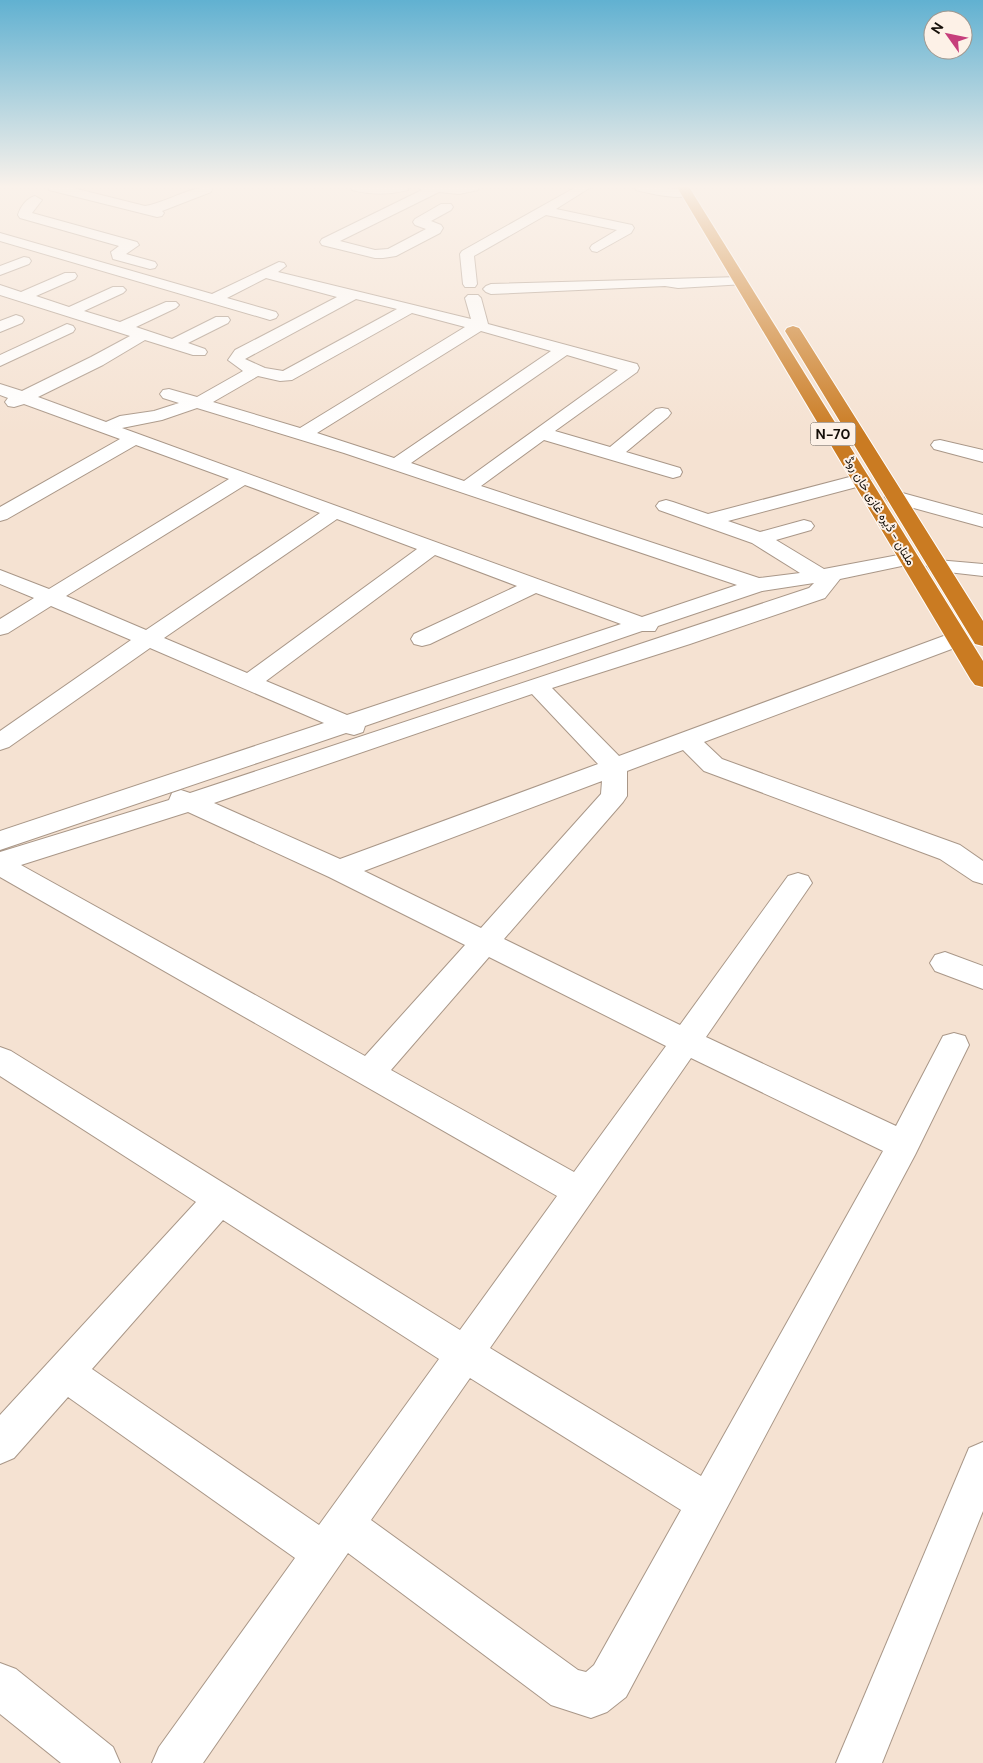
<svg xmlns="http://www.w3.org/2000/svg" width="983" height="1763" font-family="'DM Sans',Vazirmatn,sans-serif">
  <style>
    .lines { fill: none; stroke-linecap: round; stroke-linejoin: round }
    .minor-casing { stroke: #a99788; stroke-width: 2 }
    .highway-casing { stroke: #fff; stroke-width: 2 }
    .minor { fill: #fff; fill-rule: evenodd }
    .highway { fill: #ca7b22; fill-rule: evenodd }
    .labels { text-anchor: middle; stroke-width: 4; stroke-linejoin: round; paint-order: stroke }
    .far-street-label { font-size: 12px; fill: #150f09; stroke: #fdf1e7 }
    .shield { fill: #fdf1e7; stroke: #5b534c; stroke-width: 1 }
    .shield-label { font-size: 14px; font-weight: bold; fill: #150f09 }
  </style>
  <rect width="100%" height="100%" fill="#f5e2d2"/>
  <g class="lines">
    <defs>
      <g id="minor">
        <path d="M48 187H69L145 206C168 202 188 187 211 187L212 189 211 192 162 211 164 213 162 216 157 217 49 190Z"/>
        <path d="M351 187H409L408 190C388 195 372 195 352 190Z"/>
        <path d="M418 187H479L478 190 459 194 439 192 340 241 375 250 388 249 426 229 415 225 413 222 415 219 441 204H451L453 207 451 210 431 221 441 225 443 228 440 233 396 256 383 258H375L322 245 320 242 322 239 422 190Z"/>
        <path d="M576 187H591L556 209 632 225 634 228 631 233 597 252 592 251 590 248 592 245 617 230 546 215 474 256 477 284 475 287H465L463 284 460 254 462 251Z"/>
        <path d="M635 187 687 189 693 193C685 202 648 193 636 190Z"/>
        <path d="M35 196 42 200 32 213 137 242 139 245 126 254 155 262 157 265 155 268 150 269 113 259 111 252 119 246 20 218 18 215C20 207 27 198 35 196Z"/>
        <path d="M0 233 212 294 279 262 284 263 286 266 278 272 471 319 465 298 468 295H478L481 298 488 324 637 364 639 368 637 372 555 431 610 447 656 409 662 408 668 409 671 413 668 417 626 452 680 468 682 472 680 476 673 478 666 476 544 440 481 486 759 578 800 573 752 543 659 510 656 506 659 502 666 500 673 502 708 514 861 474 868 476 871 480 868 484 728 521 760 532 804 520 811 522 814 526 811 530 776 540 824 569 909 553 916 555 919 559 916 563 840 579 825 598 690 644 552 688 619 756 949 634 957 632 965 634 968 639 965 644 704 742 722 759 960 845 983 861V884L973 881 940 859 704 771 683 750 627 771V796L623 802 504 939 680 1025 788 876 798 873 808 876 812 883 706 1037 896 1126 943 1036 954 1033 965 1036 969 1045 915 1155 626 1697 607 1712 591 1718 551 1705 348 1553 203 1763H152L159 1747 295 1558 68 1397 14 1458 0 1464V1415L196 1202 0 1076V1047L11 1051 460 1330 557 1196 0 877V852L169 800 172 793 181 790 190 793 809 588 814 583 762 591 658 626 655 631H642L365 726 363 732 354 735 346 733 0 850V831L324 723 150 648 9 747 0 750V731L131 640 51 606 8 633 0 635V619L34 598 0 584V570L49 589 229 479 136 445 7 519 0 521V507L120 439 24 404 14 407 8 406 5 402 8 398 0 395V384L22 391 91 357 130 336 0 295V285L21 292 65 273H75L77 276 75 279 36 296 69 307 113 287H123L126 290 123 293 84 311 120 322 166 302H176L179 305 176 308 136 327 172 339 216 317H228L230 320 228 323 188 343 205 349 207 352 205 355H193L145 340 103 365 38 397 106 422 120 416 154 411 179 403 163 398 160 394 163 390 169 389 197 397 243 371 228 360 235 350 337 297 266 278 227 298 276 312 278 315 276 318 270 320 0 241ZM356 299 397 309 283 371 265 368 245 359ZM412 313 465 327 300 428 213 402 258 376 280 381 292 380ZM481 331 551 351 394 458 317 433ZM567 355 618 370 464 481 411 463ZM197 408 344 453 737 585 642 617 122 428 162 420ZM245 485 320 513 146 630 66 596ZM337 519 417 549 247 673 164 638ZM435 555 517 586 414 634 411 639 414 644 422 646 430 644 536 593 621 624 347 715 266 681ZM532 694 598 764 340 859 214 803ZM602 781 601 794 481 928 364 871ZM188 812 329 877 465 945 365 1056 21 865ZM489 957 666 1046 574 1172 391 1070ZM691 1058 883 1151 701 1476 490 1348ZM223 1220 439 1359 319 1525 92 1369ZM470 1378 681 1510 594 1665 586 1672 578 1670 371 1520Z"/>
        <path d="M24 257 29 258 31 261 29 264 0 275V266Z"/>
        <path d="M740 277 745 278 747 281 745 284 678 288 665 286 491 294 486 292 483 289 486 286 491 284Z"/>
        <path d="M16 315 22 317 24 320 22 323 0 332V321Z"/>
        <path d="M67 324 73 326 75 329 73 332 0 366V355Z"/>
        <path d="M940 440 983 450V462L934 449 931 445 934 441Z"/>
        <path d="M895 491 983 515V527L888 501 885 497 888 493Z"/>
        <path d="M937 560 983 564V576L930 570 927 566 930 562Z"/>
        <path d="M945 952 983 966V989L935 971 930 963 935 955Z"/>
        <path d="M983 1442V1511L882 1763H836L969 1448Z"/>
        <path d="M0 1663 16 1669 113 1747 120 1763H61L0 1714Z"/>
      </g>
      <g id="highway">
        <path d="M677 187H689L983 661V687L975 685 971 680Z"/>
        <path d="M793 326 799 328 801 331 983 621V646L975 644 972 639 785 331 787 328Z"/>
      </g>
    </defs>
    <use href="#minor" class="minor-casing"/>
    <use href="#highway" class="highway-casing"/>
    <use href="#minor" class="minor"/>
    <use href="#highway" class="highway"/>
  </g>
  <linearGradient id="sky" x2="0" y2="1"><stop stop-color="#61b1d1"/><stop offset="0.43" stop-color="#faf2eb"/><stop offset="1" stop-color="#faf2eb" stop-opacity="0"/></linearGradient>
  <rect width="983" height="434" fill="url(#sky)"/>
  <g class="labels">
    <g class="far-street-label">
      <text transform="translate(880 511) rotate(59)" y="4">ملتان - ڈیرہ غازی خان روڈ</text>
    </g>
    <rect class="shield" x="810.5" y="422.5" width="45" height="23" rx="4"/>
    <g class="shield-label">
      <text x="833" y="439">N-70</text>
    </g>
  </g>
  <g transform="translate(948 35) rotate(303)"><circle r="24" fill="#fdf1e7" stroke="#a0978e"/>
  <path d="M0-4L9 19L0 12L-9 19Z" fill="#c63e7b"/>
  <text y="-8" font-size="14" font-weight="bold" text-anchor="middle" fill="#150f09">N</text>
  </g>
</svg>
